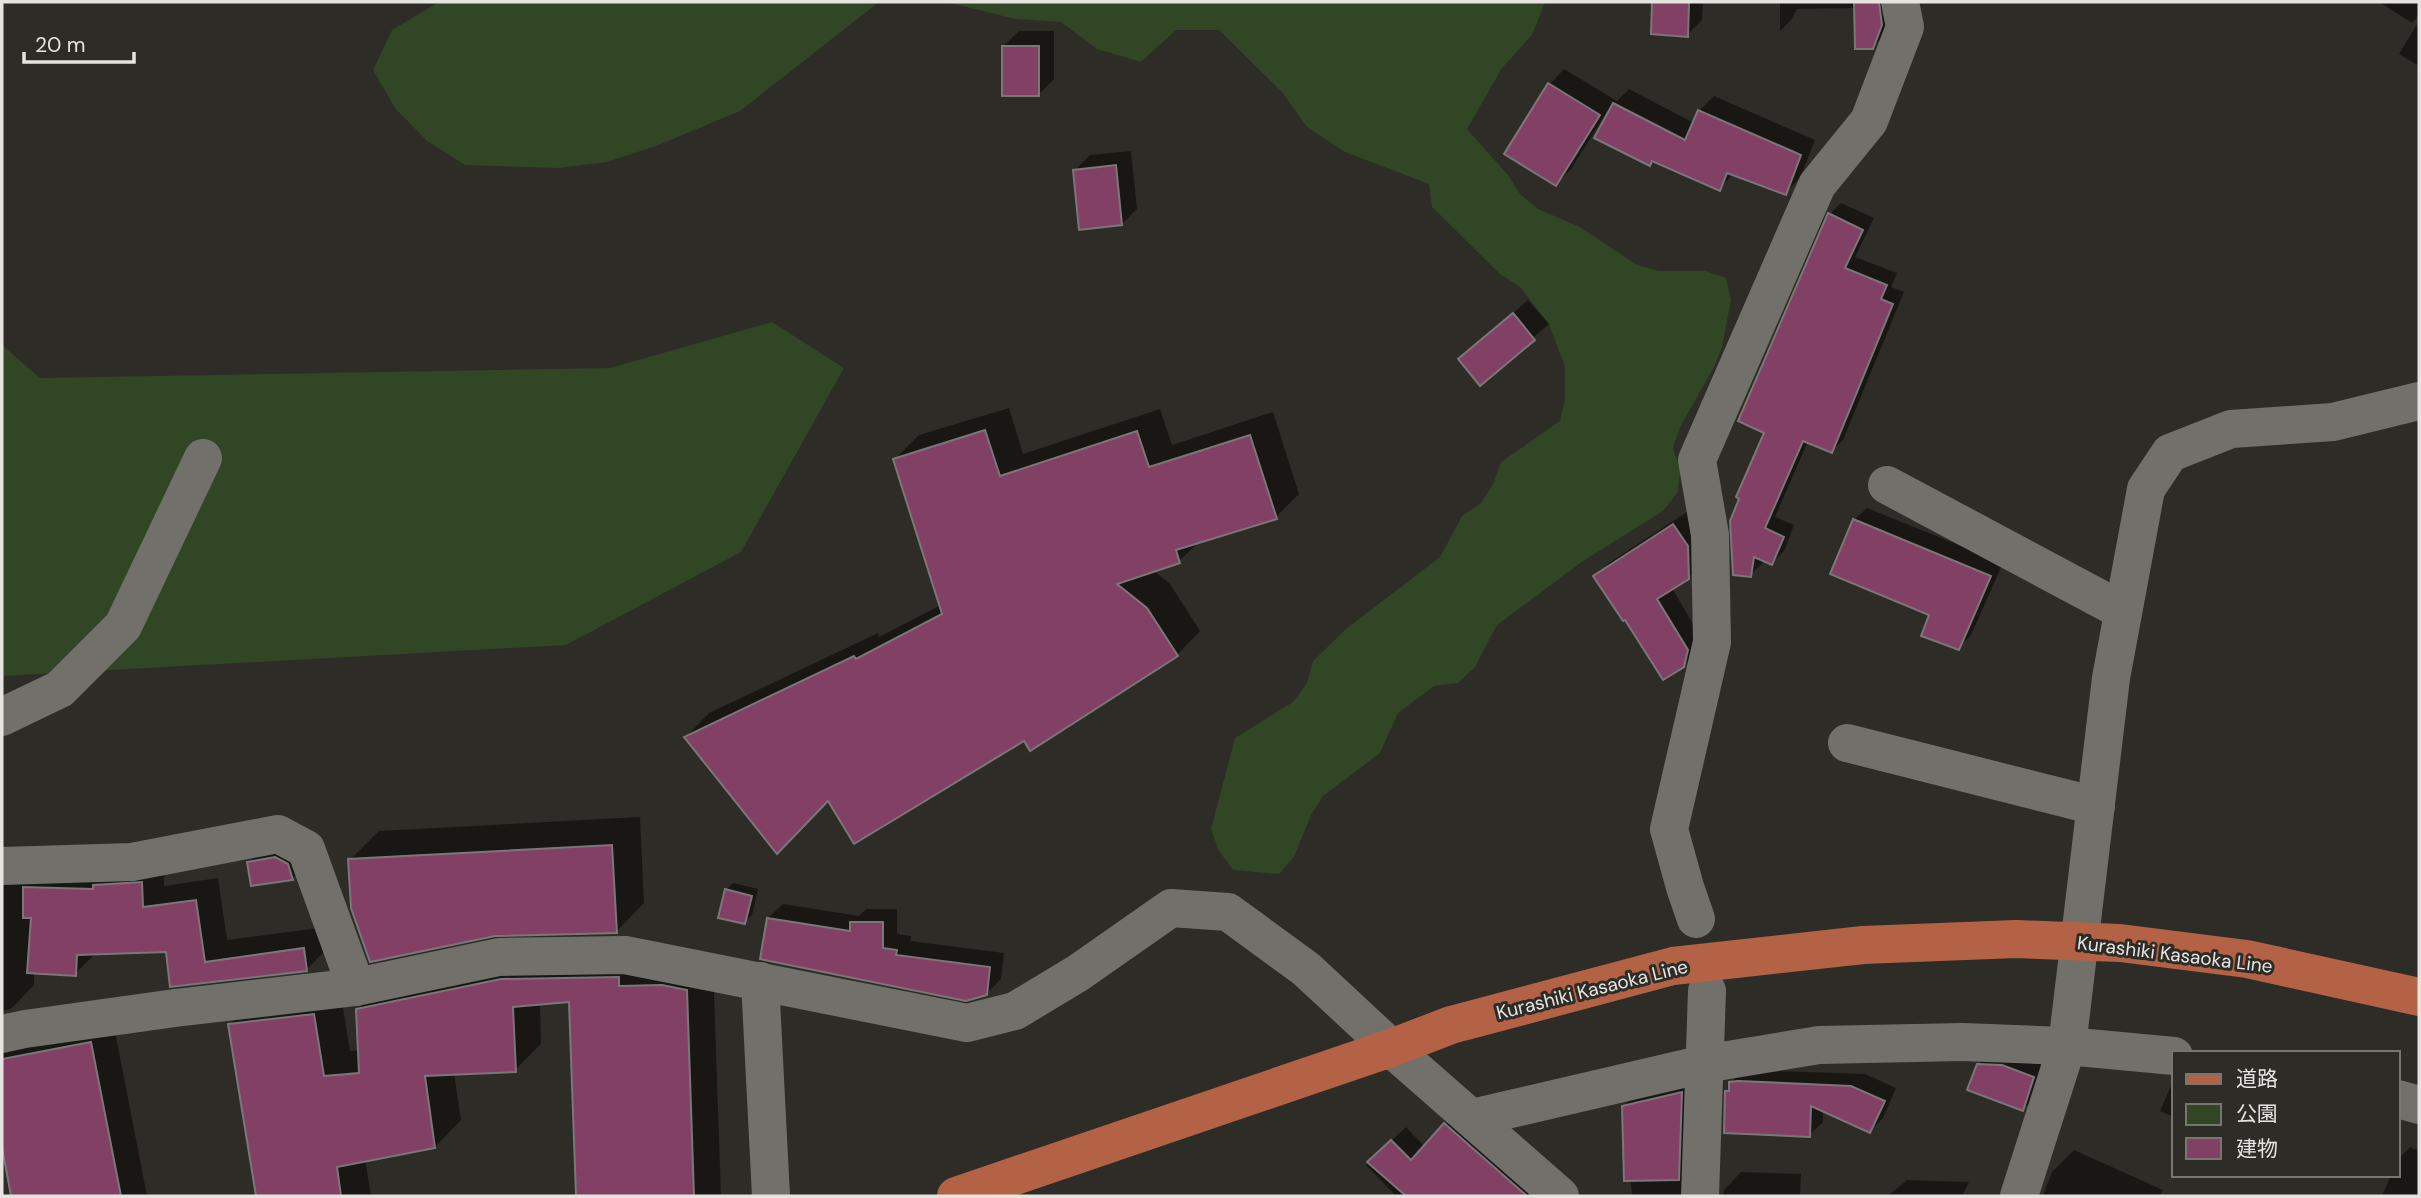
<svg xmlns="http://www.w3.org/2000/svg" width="2421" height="1198" font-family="'DM Sans','Noto Sans JP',sans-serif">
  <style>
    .green { fill: #304625 }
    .shadow { fill: #0007 }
    .building { fill: #824164; stroke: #7c7679; stroke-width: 2 }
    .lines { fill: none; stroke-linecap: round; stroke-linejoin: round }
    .minor { stroke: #72706b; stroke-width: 38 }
    .primary { stroke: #b46245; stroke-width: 38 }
    .labels { text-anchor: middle; stroke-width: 6; stroke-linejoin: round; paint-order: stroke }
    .street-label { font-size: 19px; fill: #e5e4e1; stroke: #2d2c27 }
  </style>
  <rect width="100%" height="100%" fill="#2d2c27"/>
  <g class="green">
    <path d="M439 2H879L740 111 656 146 607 162 558 168 465 165 427 141 395 108 373 70 392 30Z"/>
    <path d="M946 2H1545L1532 35 1502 68 1467 129 1508 175 1520 194 1538 209 1580 227 1637 265 1659 271H1705L1726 278 1731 300 1722 347 1714 367 1680 427 1673 448 1680 470 1678 492 1663 511 1583 561 1497 625 1475 667 1458 683 1434 686 1398 713 1380 753 1323 796 1311 815 1294 857 1279 874 1233 870 1219 851 1211 829 1235 738 1293 702 1307 683 1313 661 1346 629 1440 557 1462 516 1481 503 1493 484 1501 462 1560 421 1565 399V367L1549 324 1520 287 1500 274 1432 207 1429 184 1345 152 1307 127 1282 92 1219 30H1176L1141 62 1097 49 1061 22 1015 19Z"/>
    <path d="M772 322 844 368 741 552 566 645 2 676V345L40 378 610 368Z"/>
  </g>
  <g class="shadow">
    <path d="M1654 2H1703L1702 20 1687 35 1652 33Z"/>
    <path d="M1780 2H1893L1886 34 1872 47 1856 8 1797 9 1791 20 1780 31Z"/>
    <path d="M2379 2H2419V15L2412 23Z"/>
    <path d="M2419 21V66L2399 54Z"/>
    <path d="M1019 31H1054V79L1039 94 1004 46Z"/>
    <path d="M1564 69 1617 101 1629 89 1694 123 1699 111 1714 96 1815 140 1800 178 1785 193 1734 174 1719 188 1654 160 1649 164 1608 110 1571 169 1556 184 1506 153 1550 84Z"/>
    <path d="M1131 151 1137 209 1122 224 1075 170 1090 155Z"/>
    <path d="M1841 203 1874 218 1855 257 1897 273 1891 287 1904 292 1843 440 1832 451 1808 441 1775 517 1794 525 1784 551 1772 563 1763 559 1762 564 1750 575 1767 432 1830 214Z"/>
    <path d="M1528 300 1549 324 1480 383 1460 359Z"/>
    <path d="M1009 408 1023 454 1160 409 1172 445 1273 412 1299 494 1276 517 1200 541 1179 561 1153 570 1170 584 1200 631 1177 655 1024 739 829 799 686 737 709 713 878 633 879 637 941 605 895 459 919 435Z"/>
    <path d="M1867 508 2003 563 1971 635 1958 648 1854 520Z"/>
    <path d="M1687 512 1702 564 1688 578 1672 588 1700 636 1697 652 1683 666 1626 617 1596 576 1609 563Z"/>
    <path d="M640 817 644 903 616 932 350 860 379 831Z"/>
    <path d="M282 851 300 871 292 879 249 863 256 856Z"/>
    <path d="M164 861V886L218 878 227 940 326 927 329 947 307 969 172 985 167 951 96 953 75 974 34 972V985L12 1008 3 1011 2 1016 113 1021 147 1196H13L2 1138V873Z"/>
    <path d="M733 883 758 889 752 915 744 922 726 890Z"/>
    <path d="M783 904 859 916 866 909H897V934L911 936 910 941 1004 953 1001 979 986 994 768 918Z"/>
    <path d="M529 953 713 964 721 1196H577L571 1000 540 1003 541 1044 515 1070 454 1073 461 1120 435 1147 365 1159 371 1196H258L230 1024 256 998 340 989 350 1051 360 1050 358 1010 384 983Z"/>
    <path d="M1993 1050 2048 1062 2038 1094 2023 1109 1978 1065Z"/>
    <path d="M1744 1070 1865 1074 1896 1088 1883 1118 1870 1131 1823 1110V1122L1809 1135 1727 1091 1731 1088V1083Z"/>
    <path d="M1698 1076 1704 1196H1632L1624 1106 1641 1089Z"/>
    <path d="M2174 1079V1117L2160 1111Z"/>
    <path d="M1459 1111 1557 1196H1396L1366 1165 1406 1127 1425 1147Z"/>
    <path d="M2410 1147 2419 1151V1196H2382L2391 1175H2398V1159Z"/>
    <path d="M2074 1150 2163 1190 2160 1196H2043L2052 1172Z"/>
    <path d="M1741 1172 1801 1174 1800 1196H1723L1724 1190Z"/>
    <path d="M1907 1180 1969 1182 1962 1196H1888Z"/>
  </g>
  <g class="building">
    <path d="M1652 2H1689L1688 37 1651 34Z"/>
    <path d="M1854 2H1879L1882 25 1873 49H1855Z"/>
    <rect x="1002" y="46" width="37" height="50"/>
    <path d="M1548 83 1600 115 1556 186 1504 154Z"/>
    <path d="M1613 103 1685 140 1698 110 1801 155 1786 195 1727 173 1720 191 1652 161 1650 166 1594 138Z"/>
    <path d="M1116 165 1122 225 1079 230 1073 170Z"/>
    <path d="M1828 213 1863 230 1845 268 1887 285 1881 299 1893 304 1832 453 1803 441 1765 528 1784 537 1772 565 1754 557 1751 577 1733 575 1730 521 1739 499 1736 497 1764 433 1738 421Z"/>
    <path d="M1513 313 1535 340 1480 386 1458 359Z"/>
    <path d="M985 430 1000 476 1137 431 1149 467 1250 435 1277 519 1176 550 1180 563 1117 584 1147 608 1178 656 1030 751 1024 741 854 844 828 801 777 854 684 737 854 656 856 659 942 614 893 459Z"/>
    <path d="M1853 519 1991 576 1959 650 1921 636 1929 615 1830 574Z"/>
    <path d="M1673 524 1688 546 1689 579 1657 599 1688 650 1684 667 1663 680 1625 620 1623 621 1593 576Z"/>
    <path d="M612 845 617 933 495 936 370 962 351 908 348 859Z"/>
    <path d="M275 857 288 864 293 880 251 886 247 862Z"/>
    <path d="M142 882 143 907 196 900 205 962 304 948 307 971 170 987 166 952 77 955 76 976 27 973 31 918H23V887L93 889V885Z"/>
    <path d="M725 889 752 896 745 924 718 918Z"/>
    <path d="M767 918 850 931V922H883V948L897 950 896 955 990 967 987 995 966 1001 760 959Z"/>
    <path d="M619 977V986L662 985 687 990 694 1196H576L569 1002 513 1007 516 1072 425 1076 435 1148 337 1167 341 1196H256L228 1024 314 1014 324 1076 359 1073 356 1009 501 979Z"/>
    <path d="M91 1042 121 1196H11L2 1147V1059Z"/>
    <path d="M1977 1064 2002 1065 2034 1077 2023 1111 1967 1090Z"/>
    <path d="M1738 1081 1851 1086 1885 1101 1870 1133 1811 1106 1810 1137 1724 1133 1725 1091H1729V1082Z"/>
    <path d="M1682 1092 1679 1180 1624 1181 1622 1106Z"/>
    <path d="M1444 1123 1527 1196H1406L1367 1162 1391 1140 1411 1160Z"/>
  </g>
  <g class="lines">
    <g class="minor">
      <path d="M1887 485 2123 611"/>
      <path d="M2 717 60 689 123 626 203 458"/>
      <path d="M1847 743 2096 806"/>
      <path d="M2 866 132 862 278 834 306 849 356 987"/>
      <path d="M1696 919 1685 887 1669 829 1712 642 1710 535 1697 460 1817 185 1869 121 1905 27 1900 2"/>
      <path d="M760 981 771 1196"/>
      <path d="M2 1034 25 1029 175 1008 356 987 499 957 625 955 967 1023 1015 1011 1078 973 1171 908 1228 912 1306 969 1391 1048 1560 1196"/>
      <path d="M2398 1099 2419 1105"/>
      <path d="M1472 1118 1704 1064 1819 1045 1963 1042 2067 1046 2174 1056"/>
      <path d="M1700 1196 1707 991"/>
      <path d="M2019 1196 2067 1046 2111 678 2146 489 2170 453 2231 429 2333 422 2419 401"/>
    </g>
    <path class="primary" d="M956 1196 1391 1048 1451 1025 1673 966 1863 945 2016 939 2120 943 2247 959 2419 997"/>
  </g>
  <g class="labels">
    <g class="street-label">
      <text transform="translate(2175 954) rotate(7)" y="7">Kurashiki Kasaoka Line</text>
      <text transform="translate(1592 989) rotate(-14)" y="7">Kurashiki Kasaoka Line</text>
    </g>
  </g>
  <rect width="2421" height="1198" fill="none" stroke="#e5e4e1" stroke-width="7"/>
  <rect x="2172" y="1051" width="228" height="126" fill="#2d2c27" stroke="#777671" stroke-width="2"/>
  <rect x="2186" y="1074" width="35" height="10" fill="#b46245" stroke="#777671" stroke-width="2"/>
  <text x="2236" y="1086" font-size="21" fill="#e5e4e1">道路</text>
  <rect x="2186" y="1104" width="35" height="21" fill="#304625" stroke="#777671" stroke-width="2"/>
  <text x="2236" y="1121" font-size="21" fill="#e5e4e1">公園</text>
  <rect x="2186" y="1138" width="35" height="21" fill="#824164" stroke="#777671" stroke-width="2"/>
  <text x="2236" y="1156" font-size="21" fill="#e5e4e1">建物</text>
  <path d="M24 52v10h110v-10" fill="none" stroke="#e5e4e1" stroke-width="3.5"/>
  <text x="35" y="52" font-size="21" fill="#e5e4e1" stroke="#2d2c27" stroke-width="5" paint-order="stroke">20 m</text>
</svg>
